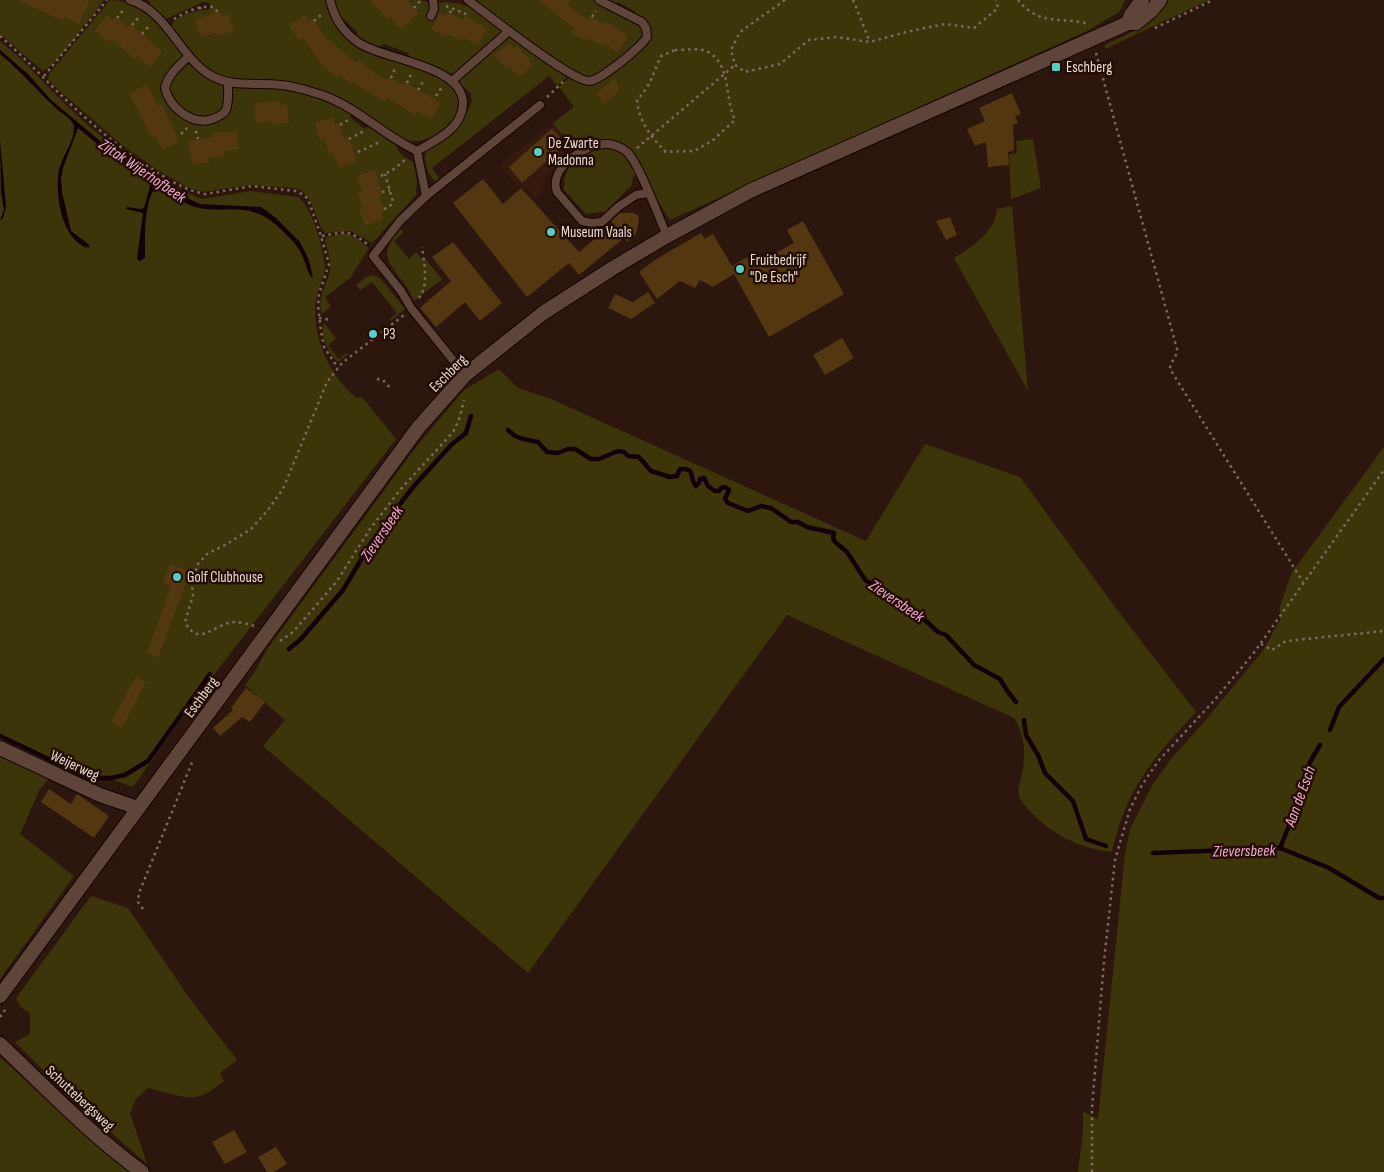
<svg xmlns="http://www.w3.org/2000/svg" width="1384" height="1172" font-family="'Sofia Sans Condensed',sans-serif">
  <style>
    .built { fill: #371a0e }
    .green { fill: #3c350a }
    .water { fill: #13000a }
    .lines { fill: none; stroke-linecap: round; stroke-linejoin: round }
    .stream { stroke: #13000a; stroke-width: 4.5 }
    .building { fill: #533711 }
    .service-casing { stroke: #140300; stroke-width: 10 }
    .minor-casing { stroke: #140300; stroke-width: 16 }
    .tertiary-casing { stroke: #140300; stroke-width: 16 }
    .path { stroke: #7e6a62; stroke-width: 2.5; stroke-dasharray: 2.5 4; stroke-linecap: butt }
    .service { stroke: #5f443a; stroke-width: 8 }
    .minor { stroke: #5f443a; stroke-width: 14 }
    .tertiary { stroke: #5f443a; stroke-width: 14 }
    .poi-dot { fill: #56cec4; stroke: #230d05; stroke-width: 2 }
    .labels { text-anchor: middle; stroke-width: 5; stroke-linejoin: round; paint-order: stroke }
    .poi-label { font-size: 15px; fill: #e9d9d2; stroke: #230d05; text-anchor: start }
    .street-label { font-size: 15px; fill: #e9d9d2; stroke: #230d05 }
    .water-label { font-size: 16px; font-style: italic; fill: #eea9d1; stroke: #230d05 }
  </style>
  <rect width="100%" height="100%" fill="#2d160d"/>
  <path class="built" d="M553 123 570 145 549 173 536 200 523 185 519 187 499 165Z"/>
  <g class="green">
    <path d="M0 0H104C93 14 57 66 43 71L0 34Z"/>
    <path d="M110 0C135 0 155 19 170 38 175 44 182 50 182 58L164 82 182 117C193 126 204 122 217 120L232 89 235 87C278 86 310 92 349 112L351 113 350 117 364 129 370 126 396 145C398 153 405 158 413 162L417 180 416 195 372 243 351 231 325 233 321 228 310 200 301 190 292 188 250 185 202 192 187 187 156 169 122 145 54 86 48 79 49 74Z"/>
    <path d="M149 0H326C329 17 339 34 353 44 376 61 462 70 459 106 458 128 430 142 411 141 396 141 371 116 357 108 348 103 339 99 329 95 314 88 295 83 278 81 259 79 237 83 218 75 203 69 179 40 171 26 177 13 198 11 210 9V3L203 2 166 19C158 17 151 8 149 0Z"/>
    <path d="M334 0H420L432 3C463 0 472 7 497 25L500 28 501 32 457 72 451 74 410 58 408 53 384 44 379 48 357 37V32L345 20 341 19Z"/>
    <path d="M472 0H593L637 22 642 26 644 33C641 45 629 51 621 58 613 64 600 78 589 78 572 78 491 14 472 0Z"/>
    <path d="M605 0H1125L1119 12 1087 31 670 220 653 194 646 173 633 176 632 185 606 211 586 214 564 190C564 173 568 168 578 156L553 123 574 107 559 87 570 77C577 80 585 85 593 84 607 82 639 46 650 35 650 20 630 8 618 2L613 4Z"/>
    <path d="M1168 0H1209L1105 49V45C1130 33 1153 24 1168 0Z"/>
    <path d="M508 37H513L566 74V78L557 86 549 76 432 168 439 178 436 181C429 178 422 160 426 153 429 146 438 144 445 140 449 137 453 133 456 129 464 122 467 111 472 102L471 93 460 85V78Z"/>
    <path d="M0 41 21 59 63 102 90 127 137 164 177 188 202 199 251 191 298 197C312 207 324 250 325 267 325 277 317 289 316 300 311 334 329 377 357 398L362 397 396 439 196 698 133 787 104 777H50L40 789 20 834 74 876 0 979Z"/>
    <path d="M187 64 194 66 207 78 224 86C231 125 192 127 174 98 172 95 169 92 168 88 168 78 180 69 187 64Z"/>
    <path d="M1033 139 1041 188 1011 199 1009 154 1017 153 1016 141Z"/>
    <path d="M1012 206 1028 391 954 258C972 247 996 231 997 209Z"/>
    <path d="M400 230H402L403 233 394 241 409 259 416 252 421 258 425 259 442 279 414 301C403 271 369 261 400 230Z"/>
    <path d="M344 233 354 236 369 248 350 278 325 297 331 306 322 314C316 300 327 284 330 270 332 260 326 249 325 238L327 237Z"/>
    <path d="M373 275 380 278 405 309 391 321 389 320 397 313 372 282 360 290 356 285 366 277Z"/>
    <path d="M324 323 336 338 328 346 339 359 346 353 348 354 338 362C329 354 319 335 324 323Z"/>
    <path d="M499 369 518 388 551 399 866 541 925 444 1020 477 1115 607 1196 712C1153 758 1126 789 1112 852 1080 849 1049 833 1028 809 1025 805 1020 801 1019 796 1017 788 1021 781 1022 774 1026 753 1025 736 1014 718L787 615 528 973 263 746 285 720 245 685 254 673 268 648 416 447 464 390Z"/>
    <path d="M1384 447V1172H1078L1083 1131V1112L1098 1119 1125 854 1130 829 1152 786 1170 760 1199 728 1262 652 1280 620V606L1292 572Z"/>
    <path d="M91 896 128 908 190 999 237 1060 220 1073 224 1081C217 1086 208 1094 200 1096 186 1101 163 1091 148 1088L136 1099 130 1113 147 1164 64 1091 15 1042 30 1034V1013L21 1007 16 998Z"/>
    <path d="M0 1057 105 1153 131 1172H0Z"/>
  </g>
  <g class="water">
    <path d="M0 50 28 74 51 100 111 150 168 189 200 204 261 207 276 218 300 242 309 260 313 279C307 273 305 260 300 251 294 241 283 231 274 223 245 200 222 216 192 206 180 201 169 193 158 187 143 194 145 243 145 258L139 261 137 258 143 213 126 209 127 207 141 209 144 208 150 186 149 182 113 157 78 128 63 168 61 178 62 192 71 231 87 243 90 247C85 248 84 247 80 244 60 230 55 192 59 170 62 156 75 141 74 126 73 120 63 114 58 110 38 92 21 71 0 54Z"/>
    <path d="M0 139 6 207 3 218 0 220 4 210 1 192Z"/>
  </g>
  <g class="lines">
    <g class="stream">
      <path d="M508 430 515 436 523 439 538 442 547 452 558 453 568 449H575L591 459H599L618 451 624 452 628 456 639 457 651 471 670 477 677 476 680 469C697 468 688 477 696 486L699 483 700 479 704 478 708 486 715 491H719L721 488 725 487 729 490 725 499 728 503 748 511 761 506 771 508 791 522H798L807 527 834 533 833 538 835 542 847 552 866 581 880 586 898 601 907 604 938 632 946 635 974 665 1000 679 1008 692 1016 702"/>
      <path d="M289 649 301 639 343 590 371 543 389 518 414 486 451 445 466 433 471 416"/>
      <path d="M1024 720 1026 735 1038 755 1045 773 1073 801 1086 839 1106 846"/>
      <path d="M1330 730 1339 707 1384 659"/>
      <path d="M0 736 82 775 97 778H111L125 775 148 761 210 674"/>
      <path d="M1280 848 1295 811 1309 764 1320 745"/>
      <path d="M1153 853 1280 848 1329 868 1379 898H1384"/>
    </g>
  </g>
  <g class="building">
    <path d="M18 0H90L79 24 65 17 63 21Z"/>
    <path d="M370 0H407L419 13 401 29 391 17 388 20Z"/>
    <path d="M539 0H571L567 5 588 20 590 16 604 25 607 22 628 36 618 52 604 43 602 46 588 38 586 41 571 32 574 29Z"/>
    <path d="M220 11 222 16 228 14 234 31 217 36 216 33 201 37 195 20Z"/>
    <path d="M440 12 446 16 448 12 463 20 465 16 487 29 478 45 464 38 462 41 448 34 446 37 431 29Z"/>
    <path d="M107 15 112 20 115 17 128 27 131 24 162 52 150 67 138 56 135 59 111 39 108 42 95 30Z"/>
    <path d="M305 15 309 21 312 18 325 37 356 63 359 60 374 73 386 80 388 77 402 85 404 82 441 103 431 119 417 111 415 115 387 98 385 102 353 82 351 84 339 74 337 77 323 66 303 38 299 40 289 26Z"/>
    <path d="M509 43 514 48 517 45 533 65 519 77 509 66 506 68 494 55Z"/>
    <path d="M614 79 620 90 604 104 596 94Z"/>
    <path d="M147 85 158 106 162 104 179 142 162 150 156 136 152 138 129 93Z"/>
    <path d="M1012 93 1021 114 1015 116 1018 123 1013 125 1014 148 1013 151 1008 152 1009 165 988 167 986 142 975 146 967 129 985 121 979 108Z"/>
    <path d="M280 101V105L287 104 289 123 272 125 271 121 256 123 254 103Z"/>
    <path d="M333 117 335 124 339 123 344 138 348 136 357 161 339 167 333 153 330 154 324 139 320 140 315 123Z"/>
    <path d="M552 129 566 144 522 183 509 167Z"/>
    <path d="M237 131 239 149 224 151V156L208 158 209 162 192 164 188 141 212 137 211 133Z"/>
    <path d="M375 170 383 195 379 196 385 211 381 212 383 219 365 226 359 209 362 208 358 192 362 191 357 176Z"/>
    <path d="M483 179 503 204 521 188 579 252 613 224 611 221 620 213H633L638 215 639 221 636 234 627 242 624 238 579 275 569 263 527 297 453 203Z"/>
    <path d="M950 217 957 235 946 240 936 221Z"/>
    <path d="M803 221 844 294 769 337 734 274 713 287 700 280 695 288 680 281 657 299 639 272 658 258 701 233 705 239 713 234 732 266 747 257 752 266 794 243 787 230Z"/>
    <path d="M453 242 502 303 480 321 465 302 436 327 420 308 451 281 432 257Z"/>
    <path d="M648 292 655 303 631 319 608 308 615 294 633 302Z"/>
    <path d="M842 338 854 358 825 375 813 355Z"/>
    <path d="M170 564 190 571 158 658 147 653 171 586 163 583Z"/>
    <path d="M136 677 146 682 122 728 111 722Z"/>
    <path d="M246 688 265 702 250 722 242 717 220 736 213 728 233 710 231 708Z"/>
    <path d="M49 789 71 804 77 794 109 816 94 838 41 802Z"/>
    <path d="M234 1130 247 1152 225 1164 212 1142Z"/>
    <path d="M276 1147 287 1164 274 1172H267L258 1157Z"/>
  </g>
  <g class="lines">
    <defs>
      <g id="service">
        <path d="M130 0C167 11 179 56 210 75 232 88 257 82 281 85 295 86 309 91 322 95 357 107 384 136 417 151 436 140 462 129 463 104 464 65 384 60 359 43 344 33 334 18 330 0"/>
        <path d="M468 0C487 14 571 81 589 81 600 81 641 47 647 37L646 28 642 22 599 0"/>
        <path d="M431 16 434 9 433 0"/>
        <path d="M189 56C179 66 168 74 165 88 170 108 192 126 213 119 217 117 223 115 226 110 229 103 228 91 228 83"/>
        <path d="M452 81 509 31"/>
        <path d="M417 151 426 196 400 221 373 256 401 291 411 308 465 375"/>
        <path d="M648 193 636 195 618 207 602 222 592 223 582 221 557 192C548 168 585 144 606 144 614 144 621 147 627 152 638 161 660 220 667 236"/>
        <path d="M426 196 540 105"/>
      </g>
      <g id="minor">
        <path d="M0 748 100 795 138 808"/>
        <path d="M0 1044C46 1088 90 1134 142 1172"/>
      </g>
      <g id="tertiary">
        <path d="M1128 23 1131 15 1142 0"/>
        <path d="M0 996 418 428 465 375 543 313 613 268 667 236 750 191 1128 23H1136L1151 11 1160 0"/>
      </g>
    </defs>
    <use href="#service" class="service-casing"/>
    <use href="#minor" class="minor-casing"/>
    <use href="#tertiary" class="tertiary-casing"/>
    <g class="path">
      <path d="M785 0 740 32 731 50 735 65 745 72 780 64 809 40 836 37 870 42 906 32 945 24 974 28 998 8 996 0"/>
      <path d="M853 0 870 42"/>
      <path d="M1018 0C1040 27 1061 16 1089 24"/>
      <path d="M446 6 466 14"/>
      <path d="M200 7 201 13"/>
      <path d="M414 8 421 0"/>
      <path d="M450 13 452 8"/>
      <path d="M592 17 596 11"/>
      <path d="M117 18 124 9"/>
      <path d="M174 19C186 12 199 5 213 7L218 12"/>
      <path d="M314 21 322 14"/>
      <path d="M132 25 139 17"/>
      <path d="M1155 28 1213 0"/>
      <path d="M142 34 149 26"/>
      <path d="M0 36C22 55 41 76 61 95 92 125 124 152 160 174 174 183 190 192 206 194L252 186 295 191 304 195 308 199 321 236 329 264 319 294 318 306 321 331 324 347 338 368"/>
      <path d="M675 50C684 50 698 48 706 51 732 63 724 97 735 120L712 141 694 151 666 152C651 137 639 122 637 100 652 84 652 75 661 56Z"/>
      <path d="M1096 53 1177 349C1177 358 1170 361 1170 369L1303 582"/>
      <path d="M44 76 107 0"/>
      <path d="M391 78 395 68"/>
      <path d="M407 83 411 74"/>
      <path d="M418 90 424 80"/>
      <path d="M436 96 442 87"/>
      <path d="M547 97 563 82"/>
      <path d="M340 125 348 120"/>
      <path d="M196 131 198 139"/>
      <path d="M181 134 187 128"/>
      <path d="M349 139 364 131"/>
      <path d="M637 148 735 65"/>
      <path d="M358 152 380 142"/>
      <path d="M381 176 394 169 406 159"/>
      <path d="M382 192 390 190"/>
      <path d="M384 209 389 207 393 202 385 174"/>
      <path d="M322 236C344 232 349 229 367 244"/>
      <path d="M419 298C429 286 424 262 422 247"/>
      <path d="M319 318 331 320"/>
      <path d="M377 379 383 380 391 389"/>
      <path d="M254 626C248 624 240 622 234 622 215 623 199 649 185 622L193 595 192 585 197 565 207 554 227 544 251 529 268 510 283 489 327 382 342 363 404 315"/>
      <path d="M280 641 293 632 320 601 337 581 370 529 400 490 453 432 459 420 464 400"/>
      <path d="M1261 644 1272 650 1286 641 1384 631"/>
      <path d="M143 909 138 902 139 893 193 760"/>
      <path d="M0 1017 5 1010"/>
      <path d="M1092 1172V1108L1104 961 1115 860 1130 809 1142 785 1159 760 1212 703 1253 654 1384 470"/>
    </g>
    <use href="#service" class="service"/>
    <use href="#minor" class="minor"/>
    <use href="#tertiary" class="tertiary"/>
  </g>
  <g class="poi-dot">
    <rect x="1051" y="62" width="10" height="10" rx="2.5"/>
    <circle cx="538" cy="152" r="5"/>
    <circle cx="551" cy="232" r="5"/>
    <circle cx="740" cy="269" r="5"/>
    <circle cx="373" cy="334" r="5"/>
    <circle cx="177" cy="577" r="5"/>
  </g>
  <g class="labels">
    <g class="poi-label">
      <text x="1066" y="72">Eschberg</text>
      <text x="548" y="148">De Zwarte<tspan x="548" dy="17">Madonna</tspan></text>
      <text x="561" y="237">Museum Vaals</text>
      <text x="750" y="265">Fruitbedrijf<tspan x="750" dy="17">"De Esch"</tspan></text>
      <text x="383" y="339">P3</text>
      <text x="187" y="582">Golf Clubhouse</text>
    </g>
    <g class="street-label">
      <text transform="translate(448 373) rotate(-45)" y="5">Eschberg</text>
      <text transform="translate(201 697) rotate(-54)" y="5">Eschberg</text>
      <text transform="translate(75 765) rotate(25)" y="5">Weijerweg</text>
      <text transform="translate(80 1098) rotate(43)" y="5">Schuttebergsweg</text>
    </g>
    <g class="water-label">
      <text transform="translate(143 170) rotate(34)" y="6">Zijtak Wijerhofbeek</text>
      <text transform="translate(381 533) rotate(-56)" y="6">Zieversbeek</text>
      <text transform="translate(897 600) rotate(34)" y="6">Zieversbeek</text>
      <text transform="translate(1299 796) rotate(-70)" y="6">Aan de Esch</text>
      <text transform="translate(1244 850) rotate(-1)" y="6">Zieversbeek</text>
    </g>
  </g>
</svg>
